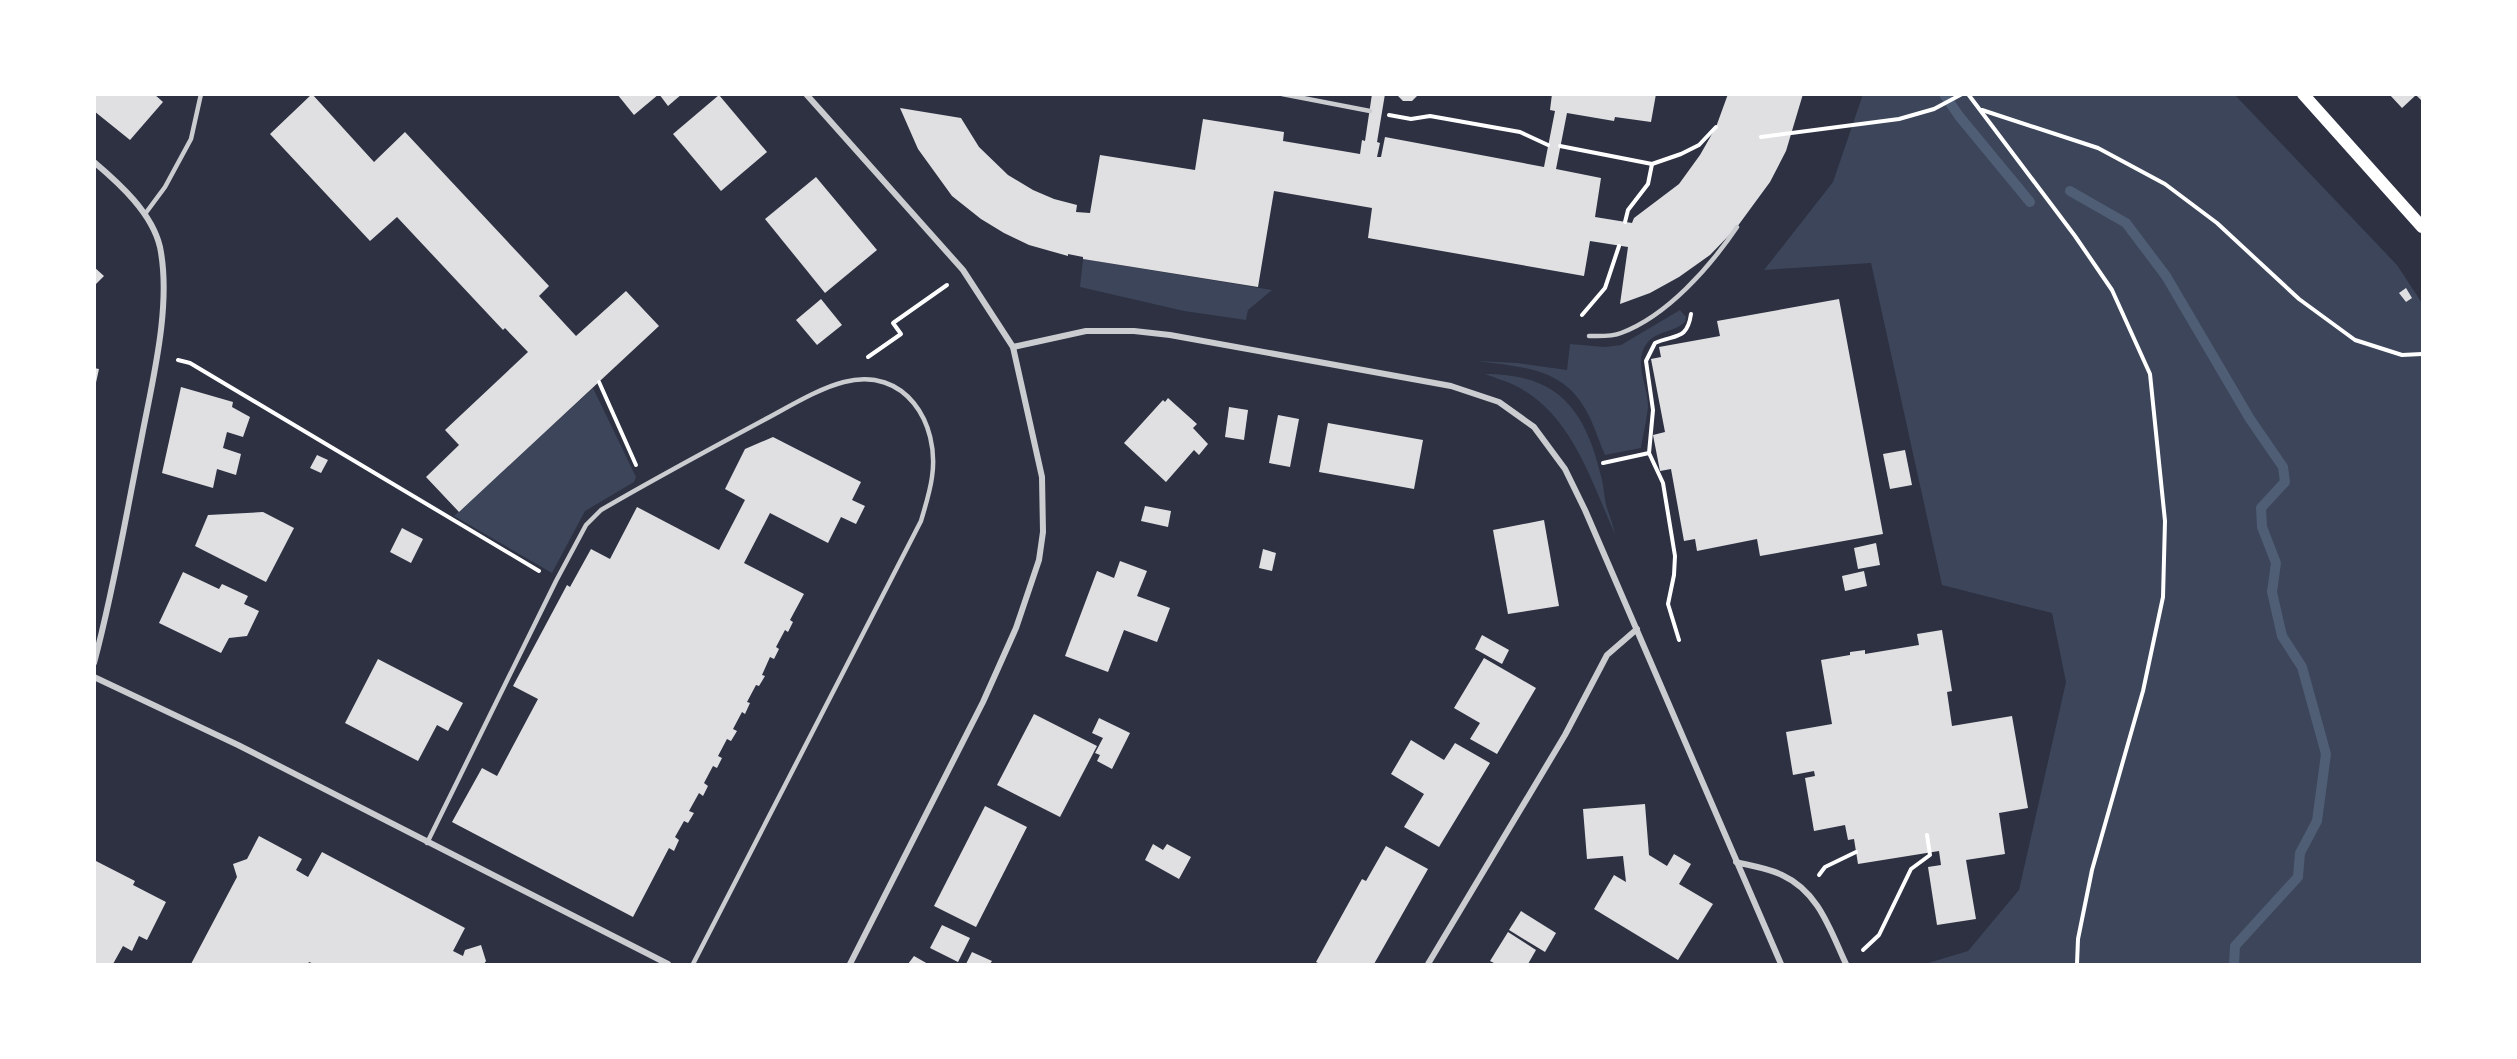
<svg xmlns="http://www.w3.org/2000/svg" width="2517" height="1059" font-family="Lato,sans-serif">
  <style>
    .green { fill: #3c4559 }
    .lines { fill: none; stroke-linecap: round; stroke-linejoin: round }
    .stream { stroke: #4f5d75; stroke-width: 10 }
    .building { fill: #e0e0e3 }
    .path { stroke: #fff; stroke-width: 4 }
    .service { stroke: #caccd0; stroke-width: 4.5 }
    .minor { stroke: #caccd0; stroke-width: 6 }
    .secondary { stroke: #fff; stroke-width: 12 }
  </style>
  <rect width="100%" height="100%" fill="#2d3142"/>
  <g class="green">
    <path d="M1863 94 2235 95 2397 265 2422 303V964H1925L1968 951 2019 890 2066 682 2052 613 1942 585 1871 263 1764 270 1833 182Z"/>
    <path d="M1083 259 1272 290 1248 310 1246 320 1184 311 1080 287Z"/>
    <path d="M1680 310 1686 317 1685 322C1675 332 1657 331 1648 342 1632 361 1648 385 1648 406 1647 420 1643 435 1641 448L1605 455C1597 437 1592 417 1580 401 1557 367 1513 366 1476 361L1517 363 1567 370 1570 344 1605 347 1621 345Z"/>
    <path d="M1485 374C1558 374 1585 409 1601 476 1604 486 1604 498 1607 508 1610 517 1613 525 1615 534 1591 481 1572 414 1516 386 1506 381 1495 378 1485 374Z"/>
    <path d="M593 388 636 477 634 482 585 511 552 573 454 516Z"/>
  </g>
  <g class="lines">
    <g class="stream">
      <path d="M1944 94 1959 116 2030 202"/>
      <path d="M2070 191 2126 223 2166 276 2250 419 2283 467 2285 482 2261 508 2262 527 2276 563 2272 592 2282 636 2302 667 2326 754 2317 821 2300 853 2298 877 2235 946 2234 964"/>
    </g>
  </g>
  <g class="building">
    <path d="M94 94H154L163 102 130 140 94 111Z"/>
    <path d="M312 94 374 162 405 132 549 286 539 296 576 336 626 291 659 326 459 512 426 477 459 445 445 430 528 352 505 328 503 330 397 217 370 241 270 134Z"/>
    <path d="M617 94H659L634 115Z"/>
    <path d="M659 94H682L668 106Z"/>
    <path d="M1372 94H1385L1377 142 1380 143 1377 157H1381L1385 137 1544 167 1555 111 1550 110 1552 94H1656L1651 122 1615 117 1614 121 1567 113 1556 169 1601 178 1595 217 1632 223 1634 218 1679 184 1700 155 1716 127 1728 94H1803L1786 151 1770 182 1737 227 1710 255 1679 277 1650 293 1620 304 1628 247 1590 241 1584 276 1368 238 1372 208 1274 191 1258 287 1083 259V257L1068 254V256L1029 245 1004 233 981 219 952 196 918 149 900 108 961 118 979 147 1008 175 1033 190 1054 199 1077 205 1076 212 1090 213 1100 155 1195 170 1203 119 1284 132 1283 141 1360 154 1362 140 1365 141Z"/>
    <path d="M1396 94H1419L1412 101H1403Z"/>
    <path d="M2389 94H2422V98L2421 100 2416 95 2402 108Z"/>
    <path d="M719 95 767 152 721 191 673 134Z"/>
    <path d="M816 177 877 250 825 293 765 219Z"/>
    <path d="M94 267 104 276 94 286Z"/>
    <path d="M2406 288 2412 298 2406 302 2399 293Z"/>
    <path d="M821 299 842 325 817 345 796 320Z"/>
    <path d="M1839 299 1883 534 1760 556 1757 539 1697 551 1695 539 1684 541 1671 469 1660 471 1653 435 1665 432 1651 359 1661 357 1659 347 1720 336 1717 321Z"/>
    <path d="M94 368 99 369 95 387H94Z"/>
    <path d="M181 387 233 402 232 407 250 417 243 437 227 432 223 448 241 454 236 475 217 469 213 488 162 473Z"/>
    <path d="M1168 398 1197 424 1193 428 1208 444 1199 455 1194 450 1166 482 1124 443 1163 400 1165 402Z"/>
    <path d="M1229 407 1248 410 1244 440 1225 437Z"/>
    <path d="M1278 415 1299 419 1290 467 1269 463Z"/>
    <path d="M1328 423 1423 440 1414 489 1319 472Z"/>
    <path d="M773 437 861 482 852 500 865 506 856 524 841 517 828 543 770 513 744 563 804 594 790 620 793 622 788 632 785 630 776 647 779 649 774 659 770 657 762 675 765 676 759 686 756 685 747 702 750 703 745 714 742 712 733 729 737 731 731 741 727 739 718 756 722 758 717 768 713 766 704 783 708 786 703 796 699 793 689 811 694 813 688 823 684 821 675 837 679 840 674 851 669 848 633 917 452 822 482 768 497 776 538 699 513 686 567 585 570 587 591 549 610 559 637 507 719 550 745 500 725 489 745 449Z"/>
    <path d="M1905 450 1912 485 1890 489 1883 454Z"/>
    <path d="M317 455 328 460 321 473 310 468Z"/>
    <path d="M1145 506 1171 511 1168 527 1141 521Z"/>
    <path d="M263 512 294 528 266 582 195 546 208 515Z"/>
    <path d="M1544 520 1559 606 1508 614 1493 530Z"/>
    <path d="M402 528 423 539 411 563 390 552Z"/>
    <path d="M1876 543 1880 565 1858 569 1854 548Z"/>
    <path d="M1263 549 1276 553 1272 571 1259 568Z"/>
    <path d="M1120 561 1147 571 1137 596 1170 608 1157 642 1124 630 1108 672 1065 656 1097 571 1114 578Z"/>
    <path d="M1864 571 1867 586 1845 591 1842 576Z"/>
    <path d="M183 572 219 589 222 584 248 596 244 604 259 611 247 636 229 638 221 653 159 623Z"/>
    <path d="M1942 630 1952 691 1947 692 1952 726 2012 716 2028 808 1999 813 2005 854 1966 860 1976 919 1937 925 1928 867 1941 865 1939 851 1858 864 1854 839 1848 840 1845 825 1814 831 1805 778 1815 776 1814 771 1793 775 1786 732 1832 724 1821 660 1850 655V652L1865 650V654L1919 645 1917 634Z"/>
    <path d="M1482 635 1509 650 1502 664 1475 649Z"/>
    <path d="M1484 658 1536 688 1497 754 1470 739 1480 723 1454 708Z"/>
    <path d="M378 659 463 703 448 731 437 725 418 761 345 723Z"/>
    <path d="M1034 714 1097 746 1060 817 997 785Z"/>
    <path d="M1099 718 1130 733 1112 769 1097 761 1100 755 1095 753 1103 738 1092 733Z"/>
    <path d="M1411 740 1444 760 1455 743 1490 763 1439 847 1404 827 1424 794 1391 774Z"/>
    <path d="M1645 804 1649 855 1667 866 1674 854 1691 864 1679 884 1713 904 1678 960 1594 909 1614 875 1626 882 1623 856 1587 859 1583 809Z"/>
    <path d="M985 806 1027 827 976 927 934 906Z"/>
    <path d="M259 836 302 859 296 870 308 877 322 852 465 928 453 951 463 956 465 950 481 945 486 961 484 964H314L309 962 308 964H191L237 877 233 864 247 859Z"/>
    <path d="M1153 844 1163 850 1167 844 1191 857 1179 879 1145 860Z"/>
    <path d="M1386 846 1428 869 1374 964H1320L1316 962 1362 879 1366 881Z"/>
    <path d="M94 860 135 881 133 885 166 902 147 940 139 936 132 951 123 946 113 964H94Z"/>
    <path d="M1521 911 1556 933 1545 952 1509 930Z"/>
    <path d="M942 925 970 938 958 962 930 948Z"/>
    <path d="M1508 932 1536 950 1528 964H1496L1490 961Z"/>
    <path d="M972 952 992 961 990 964H966Z"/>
    <path d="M914 956 928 964H908Z"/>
  </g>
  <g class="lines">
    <g class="path">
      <path d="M1968 94 2075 236 2112 290 2150 374 2165 521 2163 597 2143 691 2092 870 2078 939 2077 964"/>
      <path d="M1982 110 2098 148 2165 184 2217 223 2299 299 2355 340 2402 355 2422 354"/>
      <path d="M1389 115 1411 119 1430 116 1520 132 1548 145"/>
      <path d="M1761 137 1899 119 1934 109 1962 94"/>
      <path d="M1560 146 1652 164 1681 154 1699 145 1716 127"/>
      <path d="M1625 222 1628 210 1648 184 1652 164"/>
      <path d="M1582 315 1605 288 1619 246"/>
      <path d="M868 357 901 334 893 323 947 285"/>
      <path d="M178 360 190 363 539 571"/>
      <path d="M599 382 636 465"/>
      <path d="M1603 463 1649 453"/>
      <path d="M1679 640 1668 604 1674 575 1675 556 1663 483 1649 453 1653 410 1646 361 1655 343C1675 334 1687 341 1691 314"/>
      <path d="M1819 875 1825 867 1856 852"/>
      <path d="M1863 950 1879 935 1911 869 1930 855 1927 835"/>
    </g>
    <g class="service">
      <path d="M1282 94 1370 111"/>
      <path d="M145 214 165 187 191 139 201 94"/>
      <path d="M1589 336C1600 336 1611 337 1621 333 1667 316 1710 267 1737 227"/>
      <path d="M427 843 556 581 586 525 601 510C654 479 708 450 762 421 785 409 819 388 844 382 905 366 940 423 932 477 930 492 925 507 921 521L693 964"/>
    </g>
    <g class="minor">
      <path d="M806 94 963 270 1013 347 1042 477 1043 532 1039 560 1016 628 983 702 850 964"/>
      <path d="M94 162C120 184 152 213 160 247 172 306 152 382 141 441 126 515 114 589 94 663"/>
      <path d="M1013 347 1086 331H1134L1170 335 1451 386 1499 402 1534 427 1565 469 1585 510 1781 964"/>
      <path d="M94 677 238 745 668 964"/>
      <path d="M1736 862C1751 866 1768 868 1782 875 1819 892 1830 930 1846 964"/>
      <path d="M1428 964 1565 735 1607 655 1637 629"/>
    </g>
    <path class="secondary" d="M2303 94 2422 227"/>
  </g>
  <rect width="2517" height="1059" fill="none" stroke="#ffffff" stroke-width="192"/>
</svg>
